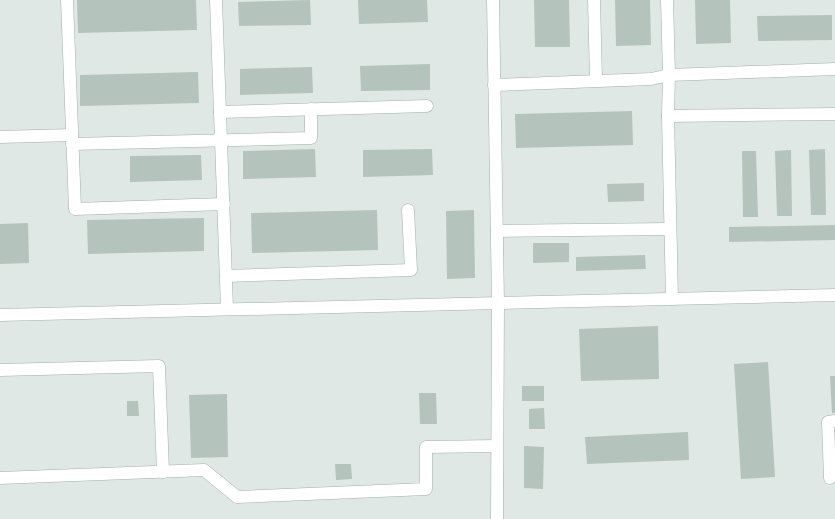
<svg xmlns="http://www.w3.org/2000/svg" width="835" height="519" font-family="Manrope,sans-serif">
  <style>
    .building { fill: #b5c3bd }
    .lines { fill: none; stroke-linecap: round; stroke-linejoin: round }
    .minor-casing { stroke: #a3afaa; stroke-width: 13 }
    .minor { stroke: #fff; stroke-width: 12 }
  </style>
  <rect width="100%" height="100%" fill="#dfe8e4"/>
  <g class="building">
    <path d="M77 0H196L197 30 78 33Z"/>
    <path d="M310 0 311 25 239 26 238 2Z"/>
    <path d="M358 0H427L428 22 359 24Z"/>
    <path d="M534 0H569L570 47H535Z"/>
    <path d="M615 0H650L651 45 616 46Z"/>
    <path d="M695 0H730L731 43 696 44Z"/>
    <path d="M832 15V40L758 41 757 16Z"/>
    <path d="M430 64V90L361 91 360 66Z"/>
    <path d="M312 67 313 93 240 95V69Z"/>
    <path d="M198 72 199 103 80 106V75Z"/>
    <path d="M632 111 633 145 516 148 515 114Z"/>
    <path d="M315 149 316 177 243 179V151Z"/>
    <path d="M432 149 433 175 363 177V150Z"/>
    <path d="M825 149 826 215H811L809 150Z"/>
    <path d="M791 150 792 216H777L775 151Z"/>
    <path d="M742 151H756L758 217H743Z"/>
    <path d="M201 155 202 180 130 182V156Z"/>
    <path d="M644 183V201L608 202 607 184Z"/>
    <path d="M377 210 378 250 252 253 251 213Z"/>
    <path d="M474 210 475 278 447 279 446 211Z"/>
    <path d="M204 218V251L88 254 87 220Z"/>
    <path d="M28 223 29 263 0 264V224Z"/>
    <path d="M835 225V240L729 242V227Z"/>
    <path d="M533 243H569V262L533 263Z"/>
    <path d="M645 255 646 269 576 271V257Z"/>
    <path d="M658 326 659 379 581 381 579 329Z"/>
    <path d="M768 362 775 477 741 479 734 364Z"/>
    <path d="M830 376H835V413H832Z"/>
    <rect x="522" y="386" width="22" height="15"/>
    <path d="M419 393H436L437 424H420Z"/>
    <path d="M227 394 228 457 191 458 189 395Z"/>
    <path d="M127 401H138L139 416H127Z"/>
    <path d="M544 408 545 429H529V409Z"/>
    <path d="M688 432 689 460 587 464 585 437Z"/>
    <path d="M524 446 544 447 543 489 524 488Z"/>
    <path d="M335 464H351L352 479 336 480Z"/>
  </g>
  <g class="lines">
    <defs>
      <g id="minor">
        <path d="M67 0 75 209 224 204"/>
        <path d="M216 0 227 309"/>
        <path d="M493 0 498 303 497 519"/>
        <path d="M594 0 596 80"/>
        <path d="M667 0 669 75 668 116"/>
        <path d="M494 85 651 79 669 75 835 69"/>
        <path d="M220 112 427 106"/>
        <path d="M0 137 72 135"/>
        <path d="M72 144 311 138V109"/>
        <path d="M497 231 670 229"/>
        <path d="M226 276 411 270 408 210"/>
        <path d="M672 299 668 116 835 114"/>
        <path d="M0 315 835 295"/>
        <path d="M0 370 159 366 163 472"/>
        <path d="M0 478 204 470 237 497 426 489V447L497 446"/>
        <path d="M830 478 828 422 835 421"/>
      </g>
    </defs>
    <use href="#minor" class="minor-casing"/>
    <use href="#minor" class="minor"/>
  </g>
</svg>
